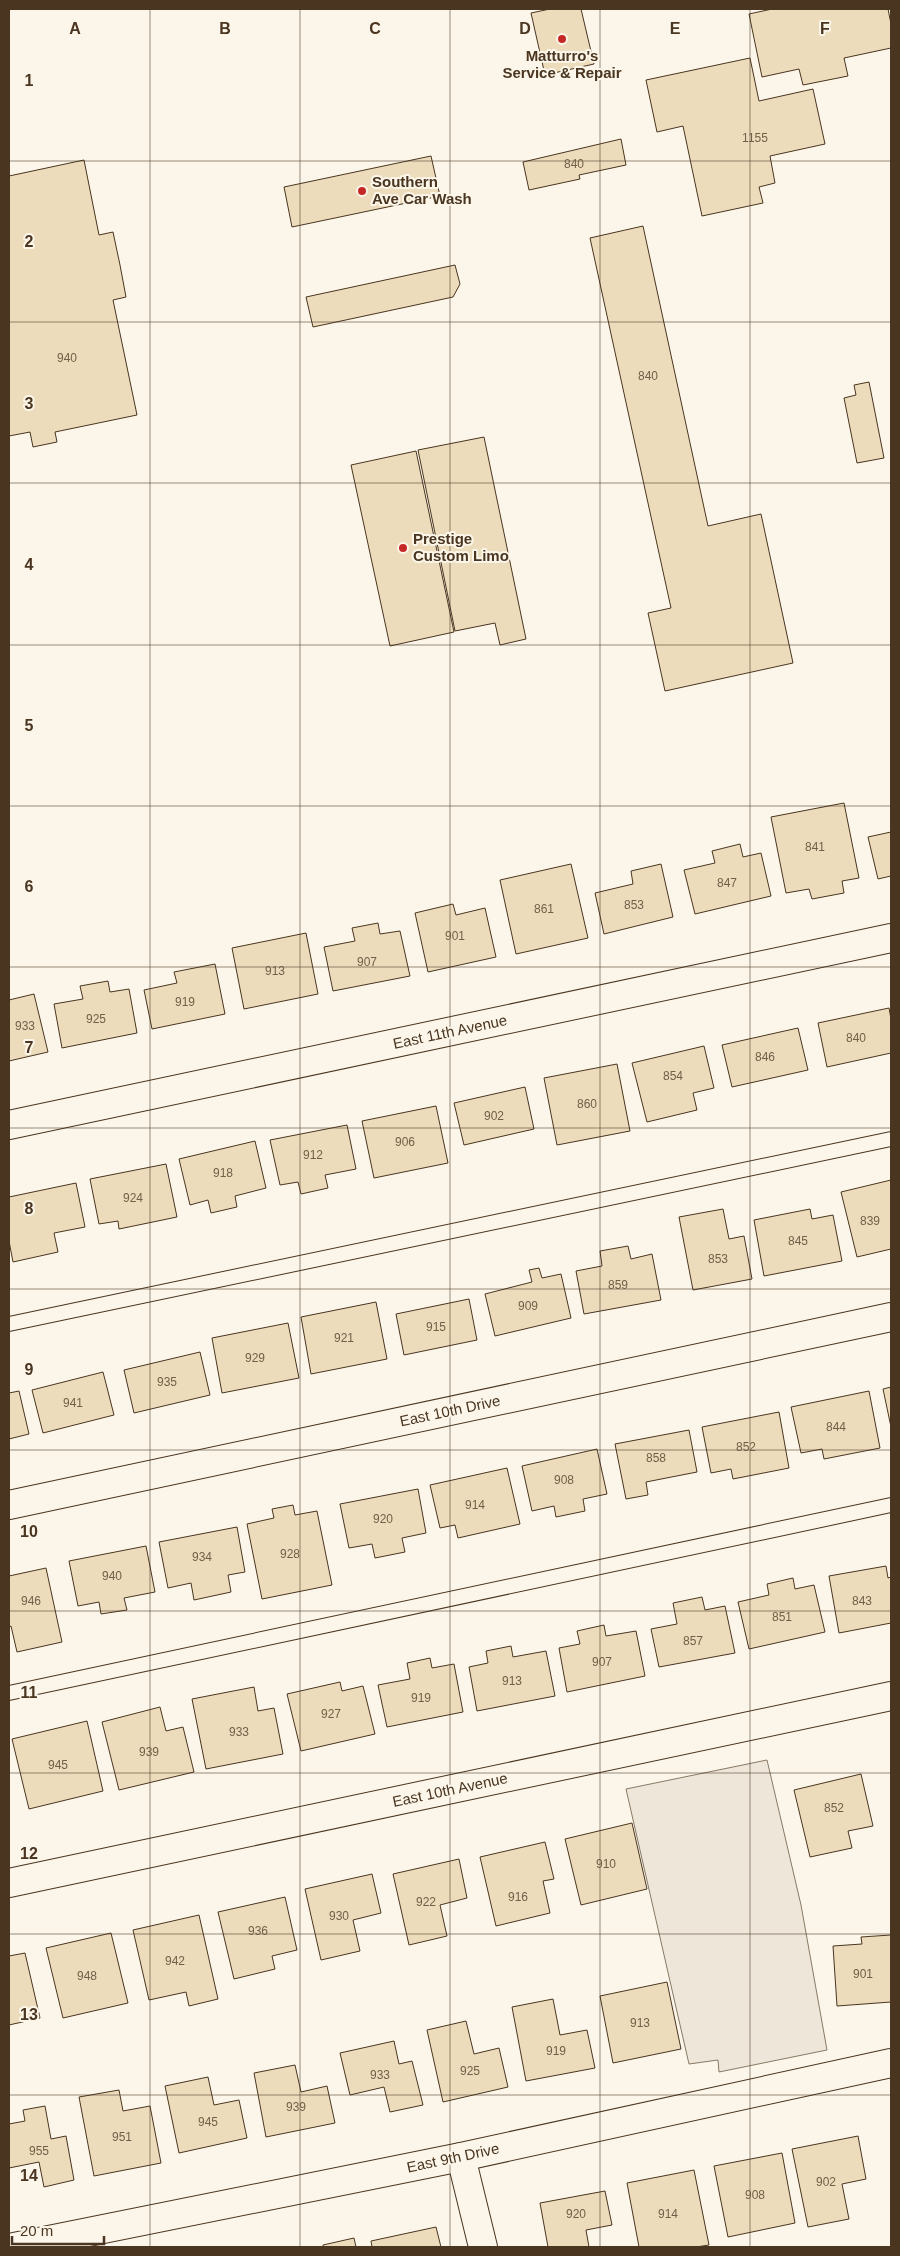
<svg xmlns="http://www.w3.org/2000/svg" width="900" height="2256" font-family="Helvetica,sans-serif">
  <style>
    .green { fill: #ede6d9; stroke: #887966 }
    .building { fill: #ecdcbc; stroke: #4a3520 }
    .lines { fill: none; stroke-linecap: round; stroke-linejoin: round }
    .lane-casing { stroke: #4a3520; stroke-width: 16 }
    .street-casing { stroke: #4a3520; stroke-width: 30 }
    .lane { stroke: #fbf6e9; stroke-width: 14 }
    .street { stroke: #fbf6e9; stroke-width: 28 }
    .grid { fill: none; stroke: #4a3520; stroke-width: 1; stroke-opacity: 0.55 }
    .poi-dot { fill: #c62828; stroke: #fbf6e9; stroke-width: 2 }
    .labels { text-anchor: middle; stroke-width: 4; stroke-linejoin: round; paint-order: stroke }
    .number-label { font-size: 12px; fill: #725f47 }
    .poi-label { font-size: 15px; font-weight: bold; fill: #4a3520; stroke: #fbf6e9; text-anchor: start }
    .street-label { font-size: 15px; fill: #4a3520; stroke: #fbf6e9 }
    .grid-label { font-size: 16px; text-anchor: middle; font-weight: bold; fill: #4a3520; stroke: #fbf6e9; stroke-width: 4; stroke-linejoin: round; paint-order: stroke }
  </style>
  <rect width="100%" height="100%" fill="#fbf6e9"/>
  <path class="green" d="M767 1760 801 1905 827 2050 719 2072 718 2060 689 2064 626 1789Z"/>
  <g class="building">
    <path d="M550 9H581L594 64 545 75 531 13Z"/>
    <path d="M772 9H888L891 24V48L844 58 848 76 803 85 799 69 762 77 749 14Z"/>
    <path d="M750 58 759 101 813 89 825 144 770 156 775 183 759 187 763 203 702 216 683 126 657 132 646 80Z"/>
    <path d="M621 139 626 165 579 175 580 179 529 190 523 162Z"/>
    <path d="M431 156 440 196 292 227 284 187Z"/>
    <path d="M84 160 99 235 113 232 120 265 126 297 113 300 137 415 55 432 57 442 33 447 30 432 9 436V176Z"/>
    <path d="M643 226 708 526 761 514 793 663 665 691 648 613 671 608 590 238Z"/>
    <path d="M455 265 460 284 453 297 313 327 306 297Z"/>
    <path d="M869 382 884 458 857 463 844 398 856 395 854 385Z"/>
    <path d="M484 437 526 639 500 645 495 623 455 631 418 450Z"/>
    <path d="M416 451 454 632 390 646 351 465Z"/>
    <path d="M844 803 859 878 842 881 844 893 812 899 809 889 786 893 771 817Z"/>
    <path d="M891 832V876L878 879 868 837Z"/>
    <path d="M740 844 743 857 761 853 771 896 695 914 684 870 715 863 712 851Z"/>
    <path d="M571 864 588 938 516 954 500 880Z"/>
    <path d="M661 864 673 917 604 934 595 893 633 884 631 871Z"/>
    <path d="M453 904 456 915 485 908 496 957 428 972 415 913Z"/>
    <path d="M378 923 380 934 400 931 410 976 333 991 324 947 355 941 352 928Z"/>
    <path d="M306 933 318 994 244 1009 232 948Z"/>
    <path d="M215 964 225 1014 152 1029 144 990 177 983 174 972Z"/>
    <path d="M108 981 110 992 129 989 137 1033 62 1048 54 1004 83 999 80 986Z"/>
    <path d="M34 994 48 1052 9 1061V1000Z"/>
    <path d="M889 1008 891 1019V1053L827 1067 818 1023Z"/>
    <path d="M798 1028 808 1070 732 1087 722 1045Z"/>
    <path d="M704 1046 714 1088 693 1093 697 1110 647 1122 632 1063Z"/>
    <path d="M617 1064 630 1131 557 1145 544 1078Z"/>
    <path d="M525 1087 534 1129 464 1145 454 1103Z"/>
    <path d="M436 1106 448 1163 374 1178 362 1121Z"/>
    <path d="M347 1125 356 1169 325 1175 328 1188 301 1194 298 1182 280 1185 270 1140Z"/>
    <path d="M255 1141 266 1188 235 1196 237 1207 211 1213 208 1200 190 1205 179 1159Z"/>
    <path d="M166 1164 177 1217 119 1229 118 1221 99 1224 90 1179Z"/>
    <path d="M891 1180V1249L857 1257 841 1192Z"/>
    <path d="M76 1183 85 1227 54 1233 58 1252 13 1262 9 1241V1197Z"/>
    <path d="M723 1209 729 1239 744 1236 752 1279 693 1290 679 1217Z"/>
    <path d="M810 1209 812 1219 833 1215 842 1261 764 1276 754 1220Z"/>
    <path d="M628 1246 631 1259 652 1254 661 1300 584 1314 576 1271 602 1266 600 1251Z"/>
    <path d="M539 1268 542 1278 561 1274 571 1318 495 1336 485 1294 532 1282 529 1270Z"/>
    <path d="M469 1299 477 1340 404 1355 396 1314Z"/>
    <path d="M376 1302 387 1359 311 1374 301 1317Z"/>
    <path d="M288 1323 299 1378 222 1393 212 1338Z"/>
    <path d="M200 1352 210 1395 134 1413 124 1370Z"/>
    <path d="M103 1372 114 1415 43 1433 32 1390Z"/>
    <path d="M891 1387V1427L883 1389Z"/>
    <path d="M19 1391 29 1434 9 1439V1393Z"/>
    <path d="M869 1391 880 1448 824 1459 822 1449 801 1453 791 1407Z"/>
    <path d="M779 1412 789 1468 733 1479 731 1469 711 1473 702 1427Z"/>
    <path d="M689 1430 697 1472 646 1482 648 1495 626 1499 615 1444Z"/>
    <path d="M597 1449 607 1494 583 1499 585 1511 556 1517 554 1506 532 1511 522 1466Z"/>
    <path d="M507 1468 520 1524 458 1538 455 1525 440 1528 430 1485Z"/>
    <path d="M418 1489 426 1533 402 1538 405 1552 375 1558 372 1544 349 1548 340 1504Z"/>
    <path d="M293 1505 295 1515 317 1511 332 1585 262 1599 247 1524 274 1518 272 1509Z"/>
    <path d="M237 1527 245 1572 228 1575 231 1592 194 1600 191 1583 168 1588 159 1542Z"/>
    <path d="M146 1546 155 1592 124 1598 127 1610 101 1614 99 1602 78 1606 69 1561Z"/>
    <path d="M886 1566 888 1578 891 1577V1623L839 1633 829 1576Z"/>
    <path d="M46 1568 62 1642 17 1652 11 1626 9 1627V1576Z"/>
    <path d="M793 1578 795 1589 814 1585 825 1632 749 1649 738 1602 769 1595 767 1584Z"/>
    <path d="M702 1597 705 1610 725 1606 735 1653 659 1667 651 1629 677 1624 673 1603Z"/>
    <path d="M604 1625 606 1636 636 1631 645 1676 567 1692 559 1648 580 1644 577 1631Z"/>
    <path d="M511 1646 513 1657 546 1651 555 1696 477 1711 469 1667 488 1663 486 1651Z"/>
    <path d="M430 1658 432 1668 454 1664 463 1712 387 1727 378 1685 410 1679 407 1663Z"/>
    <path d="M340 1682 342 1691 363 1686 375 1734 301 1751 287 1694Z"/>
    <path d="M254 1687 258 1711 274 1708 283 1754 206 1769 192 1699Z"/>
    <path d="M160 1707 166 1731 183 1727 194 1772 119 1790 102 1722Z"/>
    <path d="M87 1721 103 1791 29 1809 12 1739Z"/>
    <path d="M861 1774 873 1826 848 1831 852 1848 810 1857 794 1790Z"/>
    <path d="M632 1823 647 1889 581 1905 565 1839Z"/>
    <path d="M545 1842 554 1879 543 1881 550 1913 496 1926 480 1857Z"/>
    <path d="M459 1859 467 1898 440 1905 447 1936 409 1945 393 1874Z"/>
    <path d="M372 1874 381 1913 353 1920 360 1951 321 1960 305 1889Z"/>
    <path d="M285 1897 297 1950 272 1956 275 1969 234 1979 218 1912Z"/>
    <path d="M199 1915 218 1999 189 2006 186 1992 149 2000 133 1930Z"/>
    <path d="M111 1933 128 2003 63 2018 46 1948Z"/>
    <path d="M891 1935V2002L837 2006 833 1946 862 1944 861 1937Z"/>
    <path d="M25 1953 40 2018 9 2025V1956Z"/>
    <path d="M667 1982 681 2049 613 2063 600 1996Z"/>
    <path d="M553 1999 560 2035 587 2030 595 2068 526 2081 512 2007Z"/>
    <path d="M466 2021 474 2054 499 2048 508 2087 443 2102 427 2030Z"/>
    <path d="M394 2041 399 2064 412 2061 423 2105 390 2112 384 2087 350 2095 340 2053Z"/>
    <path d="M295 2065 301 2092 327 2086 335 2123 266 2137 254 2073Z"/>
    <path d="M208 2077 214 2105 239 2100 247 2138 179 2153 165 2086Z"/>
    <path d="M119 2090 123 2111 150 2106 161 2163 94 2176 79 2097Z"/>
    <path d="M45 2106 51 2139 66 2136 74 2180 44 2187 39 2162 9 2168V2124L25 2121 23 2110Z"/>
    <path d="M858 2136 866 2179 842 2184 849 2219 808 2227 792 2149Z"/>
    <path d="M782 2153 795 2223 728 2237 714 2166Z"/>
    <path d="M694 2170 709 2245 696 2247H639L627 2183Z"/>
    <path d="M605 2191 612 2225 586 2230 589 2247H548L540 2203Z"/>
    <path d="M436 2227 441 2247H372L371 2241Z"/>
    <path d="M354 2238 356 2247H323V2245Z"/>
  </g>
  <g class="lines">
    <defs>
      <g id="lane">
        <path d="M9 1324 891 1139"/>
        <path d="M9 1693 891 1505"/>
      </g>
      <g id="street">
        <path d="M9 1125 891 938"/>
        <path d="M9 1505 891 1317"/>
        <path d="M9 1883 891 1696"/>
        <path d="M461 2157 483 2247"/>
        <path d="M14 2247 461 2157 891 2063"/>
      </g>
    </defs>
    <use href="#lane" class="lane-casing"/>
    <use href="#street" class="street-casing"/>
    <use href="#lane" class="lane"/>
    <use href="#street" class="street"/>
  </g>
  <path class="grid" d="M150 9V2247M300 9V2247M450 9V2247M600 9V2247M750 9V2247M9 161H891M9 322H891M9 483H891M9 645H891M9 806H891M9 967H891M9 1128H891M9 1289H891M9 1450H891M9 1611H891M9 1773H891M9 1934H891M9 2095H891"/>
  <g class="poi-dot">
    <circle cx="562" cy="39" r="5"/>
    <circle cx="362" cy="191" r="5"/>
    <circle cx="403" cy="548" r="5"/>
  </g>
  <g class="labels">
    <g class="number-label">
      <text x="755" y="142">1155</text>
      <text x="574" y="168">840</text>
      <text x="67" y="362">940</text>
      <text x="648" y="380">840</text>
      <text x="815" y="851">841</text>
      <text x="727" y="887">847</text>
      <text x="634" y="909">853</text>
      <text x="544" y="913">861</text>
      <text x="455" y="940">901</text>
      <text x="367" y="966">907</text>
      <text x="275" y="975">913</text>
      <text x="185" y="1006">919</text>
      <text x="96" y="1023">925</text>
      <text x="25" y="1030">933</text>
      <text x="856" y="1042">840</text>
      <text x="765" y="1061">846</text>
      <text x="673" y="1080">854</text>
      <text x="587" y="1108">860</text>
      <text x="494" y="1120">902</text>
      <text x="405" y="1146">906</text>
      <text x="313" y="1159">912</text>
      <text x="223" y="1177">918</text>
      <text x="133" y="1202">924</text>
      <text x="870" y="1225">839</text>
      <text x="798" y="1245">845</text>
      <text x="718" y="1263">853</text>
      <text x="618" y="1289">859</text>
      <text x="528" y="1310">909</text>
      <text x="436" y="1331">915</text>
      <text x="344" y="1342">921</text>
      <text x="255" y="1362">929</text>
      <text x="167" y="1386">935</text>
      <text x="73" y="1407">941</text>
      <text x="836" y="1431">844</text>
      <text x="746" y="1451">852</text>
      <text x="656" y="1462">858</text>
      <text x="564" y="1484">908</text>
      <text x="475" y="1509">914</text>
      <text x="383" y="1523">920</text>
      <text x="290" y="1558">928</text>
      <text x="202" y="1561">934</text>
      <text x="112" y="1580">940</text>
      <text x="31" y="1605">946</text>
      <text x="862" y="1605">843</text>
      <text x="782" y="1621">851</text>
      <text x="693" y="1645">857</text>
      <text x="602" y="1666">907</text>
      <text x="512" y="1685">913</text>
      <text x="421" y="1702">919</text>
      <text x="331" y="1718">927</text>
      <text x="239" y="1736">933</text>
      <text x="149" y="1756">939</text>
      <text x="58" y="1769">945</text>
      <text x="834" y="1812">852</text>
      <text x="606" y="1868">910</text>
      <text x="518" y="1901">916</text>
      <text x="426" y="1906">922</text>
      <text x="339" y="1920">930</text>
      <text x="258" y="1935">936</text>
      <text x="175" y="1965">942</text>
      <text x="863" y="1978">901</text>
      <text x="87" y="1980">948</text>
      <text x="640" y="2027">913</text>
      <text x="556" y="2055">919</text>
      <text x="470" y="2075">925</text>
      <text x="380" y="2079">933</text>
      <text x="296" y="2111">939</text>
      <text x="208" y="2126">945</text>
      <text x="122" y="2141">951</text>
      <text x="39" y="2155">955</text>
      <text x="826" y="2186">902</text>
      <text x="755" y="2199">908</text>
      <text x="576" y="2218">920</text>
      <text x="668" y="2218">914</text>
    </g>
    <g class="poi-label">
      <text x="562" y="61" text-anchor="middle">Matturro's<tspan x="562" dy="17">Service &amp; Repair</tspan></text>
      <text x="372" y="187">Southern<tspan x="372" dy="17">Ave Car Wash</tspan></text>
      <text x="413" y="544">Prestige<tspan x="413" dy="17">Custom Limo</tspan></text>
    </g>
    <g class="street-label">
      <text transform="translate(450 1032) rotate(-12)" y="5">East 11th Avenue</text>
      <text transform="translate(450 1411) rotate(-12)" y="5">East 10th Drive</text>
      <text transform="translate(450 1790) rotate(-12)" y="5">East 10th Avenue</text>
      <text transform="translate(453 2158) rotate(-12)" y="5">East 9th Drive</text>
    </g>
  </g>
  <g class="grid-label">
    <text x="75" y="34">A</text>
    <text x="225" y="34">B</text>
    <text x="375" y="34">C</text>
    <text x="525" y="34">D</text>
    <text x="675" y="34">E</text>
    <text x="825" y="34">F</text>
    <text x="29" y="86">1</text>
    <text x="29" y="247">2</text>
    <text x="29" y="409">3</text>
    <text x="29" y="570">4</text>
    <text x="29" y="731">5</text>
    <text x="29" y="892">6</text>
    <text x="29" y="1053">7</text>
    <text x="29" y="1214">8</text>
    <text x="29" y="1375">9</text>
    <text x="29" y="1537">10</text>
    <text x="29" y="1698">11</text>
    <text x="29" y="1859">12</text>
    <text x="29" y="2020">13</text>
    <text x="29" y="2181">14</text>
  </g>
  <rect width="900" height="2256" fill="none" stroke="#4a3520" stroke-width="20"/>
  <path d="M12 2236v8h92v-8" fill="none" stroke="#4a3520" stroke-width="2.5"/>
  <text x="20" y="2236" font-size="15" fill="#4a3520" stroke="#fbf6e9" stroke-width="4" paint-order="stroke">20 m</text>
</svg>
